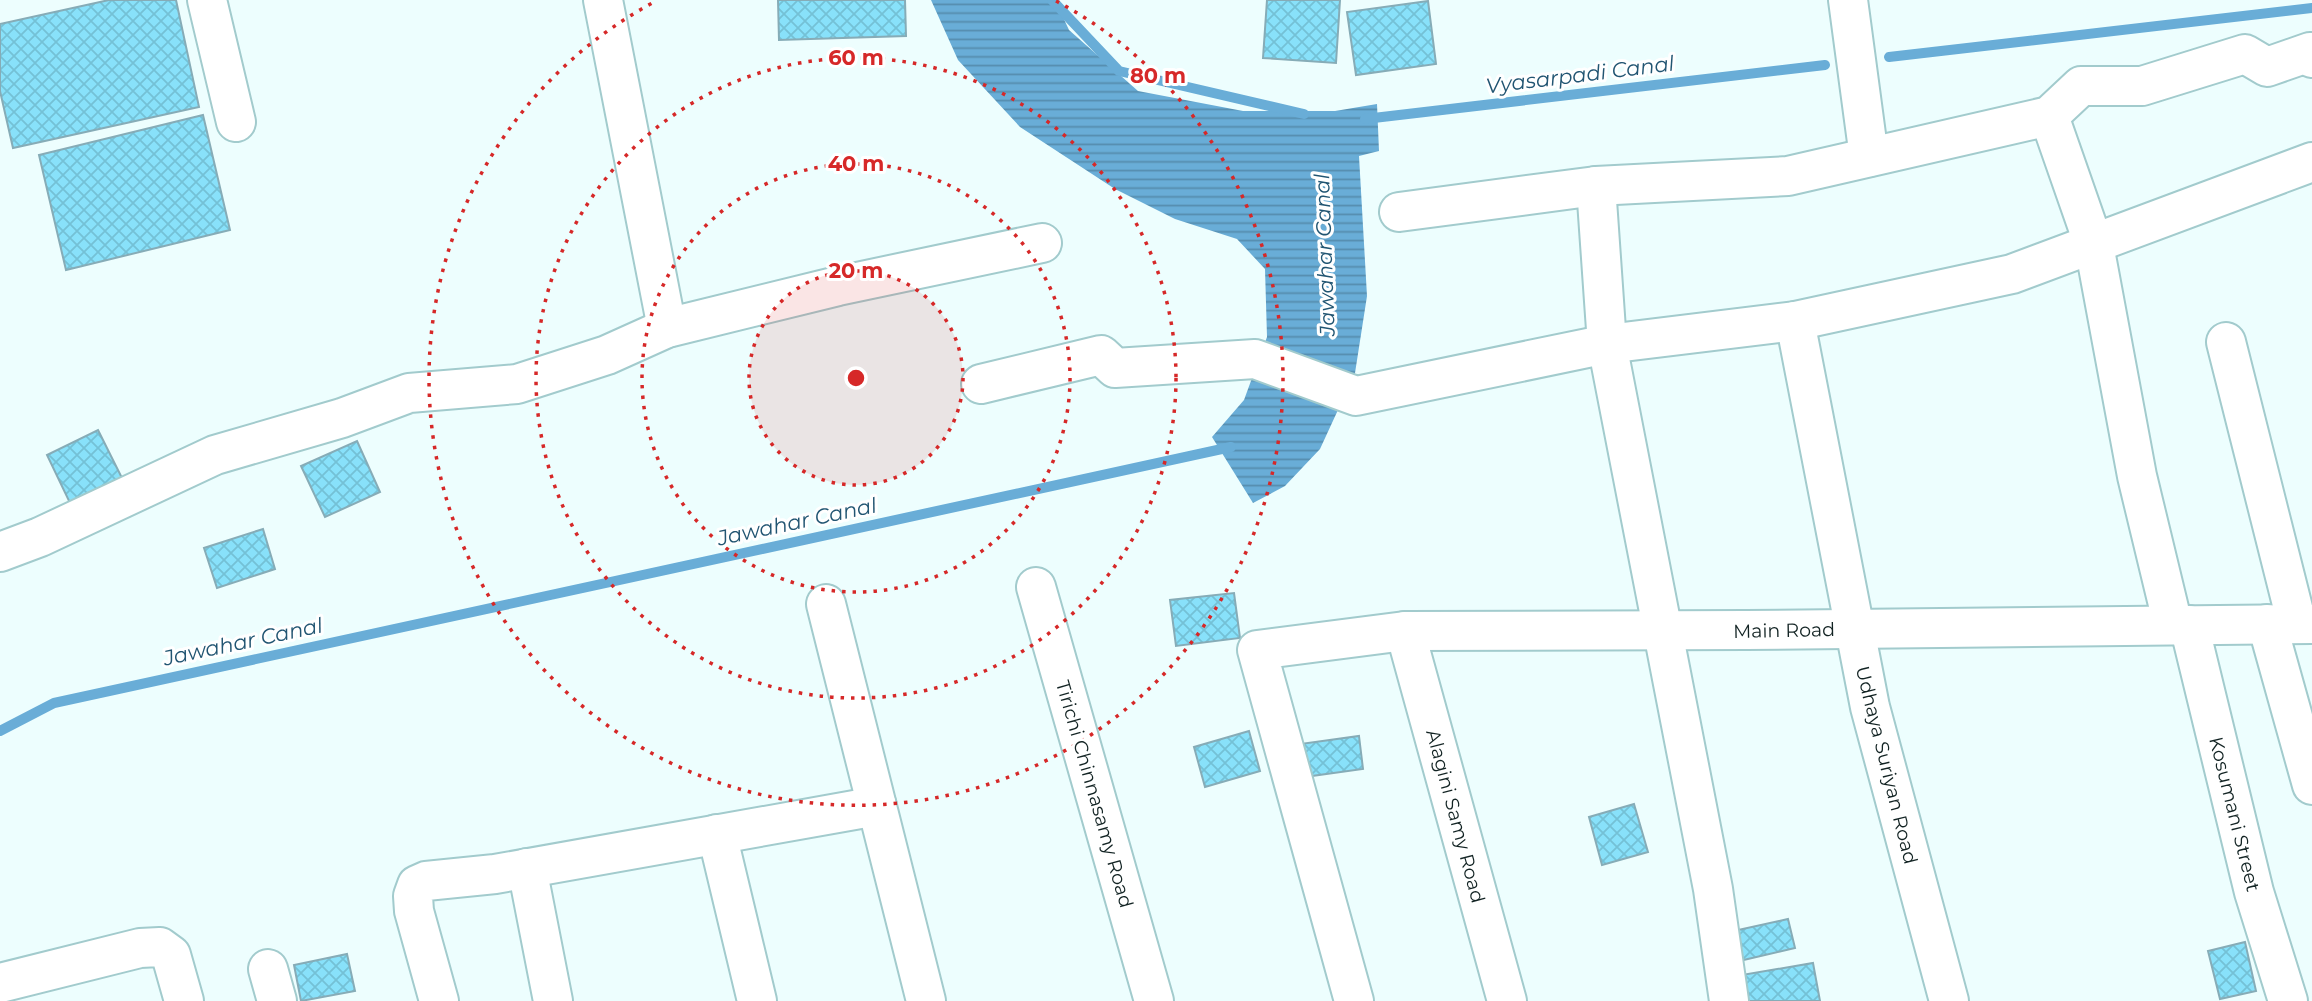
<svg xmlns="http://www.w3.org/2000/svg" width="2312" height="1001" font-family="Montserrat,sans-serif">
  <style>
    .water { fill: url(#water-rules) }
    .lines { fill: none; stroke-linecap: round; stroke-linejoin: round }
    .stream { stroke: #69add7; stroke-width: 10 }
    .building { fill: url(#building-cross-hatch); stroke: #86acb7; stroke-width: 2 }
    .minor-casing { stroke: #a2cbcd; stroke-width: 42 }
    .minor { stroke: #fff; stroke-width: 38 }
    .ring { fill: none; stroke: #d62828; stroke-width: 3.5; stroke-dasharray: 3.5 7 }
    .labels { text-anchor: middle; stroke-width: 6; stroke-linejoin: round; paint-order: stroke }
    .street-label { font-size: 19px; fill: #122323; stroke: #fff }
    .water-label { font-size: 21px; font-style: italic; fill: #215572; stroke: #fff }
    .centre { fill: #d62828; stroke: #fff; stroke-width: 3.5 }
    .ring-label { font-size: 21px; text-anchor: middle; font-weight: bold; fill: #d62828; stroke: #fff; stroke-width: 6; stroke-linejoin: round; paint-order: stroke }
  </style>
  <defs>
    <pattern id="water-rules" width="6" height="5" patternUnits="userSpaceOnUse" patternTransform="scale(1.75)"><rect width="6" height="5" fill="#69add7"/><path d="M0 2.5h6" fill="none" stroke="#558cae"/></pattern>
    <pattern id="building-cross-hatch" width="8" height="8" patternUnits="userSpaceOnUse" patternTransform="scale(1.75)"><rect width="8" height="8" fill="#88e1fa"/><path d="M0 0l8 8M0 8l8-8" fill="none" stroke="#74c1d6"/></pattern>
  </defs>
  <rect width="100%" height="100%" fill="#edfefe"/>
  <path class="water" d="M931 0H1055L1069 30 1138 91 1243 111H1335L1377 104 1379 151 1359 156 1367 296 1355 373 1320 449 1285 486 1253 503 1212 437 1244 400 1267 337 1265 269 1237 239 1175 219 1115 189 1020 127 958 60Z"/>
  <g class="lines">
    <g class="stream">
      <path d="M1052 0 1119 71 1304 114"/>
      <path d="M1889 57 2312 8"/>
      <path d="M1365 119 1825 65"/>
      <path d="M0 731 54 703 1231 447"/>
    </g>
  </g>
  <g class="building">
    <path d="M109 0H176L199 107 13 148 0 91V24Z"/>
    <path d="M778 0H905L906 36 779 40Z"/>
    <path d="M1267 0H1340L1336 63 1263 58Z"/>
    <path d="M1428 1 1436 64 1356 75 1347 12Z"/>
    <path d="M203 115 230 230 66 270 39 155Z"/>
    <path d="M98 430 122 478 70 503 47 455Z"/>
    <path d="M357 441 380 492 325 517 301 466Z"/>
    <path d="M263 529 275 569 217 588 204 548Z"/>
    <path d="M1234 593 1240 638 1176 646 1170 600Z"/>
    <path d="M1249 731 1260 771 1205 787 1194 747Z"/>
    <path d="M1359 736 1363 769 1297 778 1293 745Z"/>
    <path d="M1634 804 1648 852 1602 865 1589 817Z"/>
    <path d="M1788 919 1795 948 1735 962 1729 932Z"/>
    <path d="M2245 942 2256 991 2220 999 2208 951Z"/>
    <path d="M347 954 355 991 301 1001 294 965Z"/>
    <path d="M1813 963 1820 1001H1740L1736 976Z"/>
  </g>
  <g class="lines">
    <defs>
      <g id="minor">
        <path d="M207 0 236 122"/>
        <path d="M603 0 667 328"/>
        <path d="M1848 0 1869 157"/>
        <path d="M2049 116 2094 245 2137 476 2173 625"/>
        <path d="M1596 186 1607 344 1713 889 1729 1001"/>
        <path d="M1399 212 1596 186 1788 176 2049 116 2081 86H2142L2245 54 2267 67 2310 52 2312 58"/>
        <path d="M1795 321 1870 707 1949 1001"/>
        <path d="M2226 342 2297 624"/>
        <path d="M981 384 1101 355 1115 368 1255 359 1356 396 1607 344 1795 321 2012 274 2312 162"/>
        <path d="M0 552 40 537 215 455 342 418 409 393 517 384 607 355 667 328 838 286 1042 243"/>
        <path d="M1036 587 1154 1001"/>
        <path d="M826 604 926 1001"/>
        <path d="M2267 624 2312 785"/>
        <path d="M2189 625 2254 892 2288 1001"/>
        <path d="M1405 631 1507 1001"/>
        <path d="M717 834 757 1001"/>
        <path d="M527 868 553 1001"/>
        <path d="M268 969 277 1001"/>
        <path d="M0 983 140 948 160 947 171 955 184 1001"/>
        <path d="M439 1001 414 911 413 896 417 885 426 881 495 874 877 806"/>
        <path d="M1354 1001 1257 650 1405 631 1746 630 2312 624"/>
      </g>
    </defs>
    <use href="#minor" class="minor-casing"/>
    <use href="#minor" class="minor"/>
  </g>
  <circle cx="856" cy="378" r="107" fill="#d62828" fill-opacity=".12"/>
  <g class="ring">
    <circle cx="856" cy="378" r="107"/>
    <circle cx="856" cy="378" r="214"/>
    <circle cx="856" cy="378" r="320"/>
    <path d="M1056 1A427 427 0 1 1 656 1"/>
  </g>
  <g class="labels">
    <g class="street-label">
      <text transform="translate(1784 630) rotate(-1)" y="7">Main Road</text>
      <text transform="translate(1887 765) rotate(76)" y="7">Udhaya Suriyan Road</text>
      <text transform="translate(1095 794) rotate(74)" y="7">Tirichi Chinnasamy Road</text>
      <text transform="translate(2235 814) rotate(76)" y="7">Kosumani Street</text>
      <text transform="translate(1456 816) rotate(75)" y="7">Alagini Samy Road</text>
    </g>
    <g class="water-label">
      <text transform="translate(1580 75) rotate(-7)" y="7">Vyasarpadi Canal</text>
      <text transform="translate(1325 255) rotate(-92)" y="7">Jawahar Canal</text>
      <text transform="translate(797 522) rotate(-12)" y="7">Jawahar Canal</text>
      <text transform="translate(243 642) rotate(-12)" y="7">Jawahar Canal</text>
    </g>
  </g>
  <circle cx="856" cy="378" r="10" class="centre"/>
  <g class="ring-label">
    <text x="856" y="65">60 m</text>
    <text x="1158" y="83">80 m</text>
    <text x="856" y="171">40 m</text>
    <text x="856" y="278">20 m</text>
  </g>
</svg>
